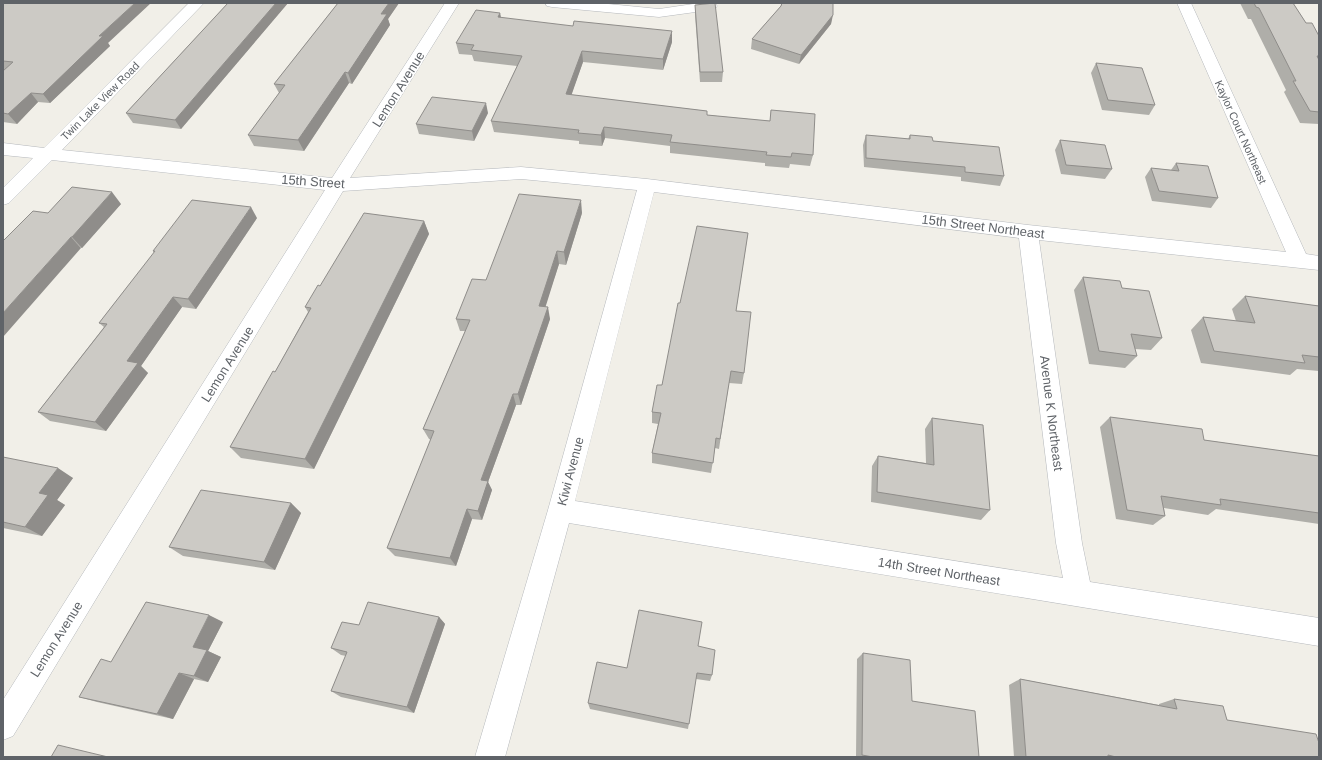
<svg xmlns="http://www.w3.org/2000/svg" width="1322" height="760" font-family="Arial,sans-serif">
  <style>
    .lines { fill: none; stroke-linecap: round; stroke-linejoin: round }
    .street-casing { stroke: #b5b8bc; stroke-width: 1 }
    .street { fill: #fff; fill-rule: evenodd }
    .wall { fill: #afaea9 }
    .shaded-wall { fill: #8f8d8a }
    .building { fill: #cccac5; stroke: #8f8d8a }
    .labels { text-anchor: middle; stroke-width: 3; stroke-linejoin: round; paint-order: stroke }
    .far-street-label { font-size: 11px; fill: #5f6368; stroke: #fff }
    .street-label { font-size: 13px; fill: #5f6368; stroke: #fff }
  </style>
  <rect width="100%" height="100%" fill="#f1efe8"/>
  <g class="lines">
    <defs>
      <g id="street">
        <path d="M189 3H204L62 150 332 178 445 3H459L350 178 521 167 647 179 1028 225 1286 252 1177 3H1191L1306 254 1319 256V270L1039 240 1082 543 1090 582 1319 618V646L569 523 505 757H475L548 510 637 190 521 179 343 191 13 736 3 740V700L325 190 52 160 9 203 3 205V188L33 158 3 155V143L44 148ZM654 192 1019 238 1056 543 1063 578 575 501Z"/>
        <path d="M545 3H598L659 9 700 3H715L717 6 715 9 710 10 659 17 552 7 547 6Z"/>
      </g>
    </defs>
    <use href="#street" class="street-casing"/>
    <use href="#street" class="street"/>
  </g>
  <g class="wall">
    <path d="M3 3 108 43 110 46 50 103 38 102 17 124 3 122V71L5 70H3Z"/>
    <path d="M228 3H288L181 129 133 123 126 113Z"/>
    <path d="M338 3H399L388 19 390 25 352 84 349 83 304 151 254 146 248 135 279 93 274 84Z"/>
    <path d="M781 3H833L831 24 799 64 751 49 752 39 781 6Z"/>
    <path d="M1240 3H1293L1306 23 1319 36V124L1300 123 1284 92 1286 90 1251 19H1248Z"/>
    <path d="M695 5 723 72 722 82H700L695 15Z"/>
    <path d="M500 13 501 18 672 42 663 70 583 62 571 95 707 111V115L770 121 771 110 813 155 810 166 790 164 789 168 765 166V163L670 153V146L605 138 602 146 579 144V141L494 132 491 121 517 66 474 61 472 55 459 54 456 43Z"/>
    <path d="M1096 63 1155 105 1149 115 1102 110 1091 73Z"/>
    <path d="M488 113 474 141 419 134 416 124Z"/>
    <path d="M866 135 908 139 910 135 933 141 1004 176 1000 186 961 181V177L864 167 863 145Z"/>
    <path d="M1060 140 1112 169 1105 179 1061 174 1055 150Z"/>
    <path d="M1176 163 1218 198 1211 208 1152 201 1145 177 1151 168 1171 170Z"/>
    <path d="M121 204 82 248H81L48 213Z"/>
    <path d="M582 213 566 265 559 264 545 306 550 319 521 405H516L488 482 492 490 482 520 472 519 456 566 395 556 387 548 431 440 429 439 423 429 465 331H460L456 319 486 280Z"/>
    <path d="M257 218 196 309 182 307 141 366 148 373 106 431 50 421 38 412 104 327 99 323 154 253 153 251Z"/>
    <path d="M424 221 429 234 314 469 241 458 230 447 275 372 308 312 305 307 320 286Z"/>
    <path d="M748 233 736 311 744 373 742 384 729 383 719 449 715 448 711 473 652 463V453L658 424 652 423V412L662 385 680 303Z"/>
    <path d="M1083 277 1122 288 1162 338 1151 350 1135 349 1137 356 1125 368 1089 364 1074 290Z"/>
    <path d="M1245 296 1319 306V371L1297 369 1290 375 1201 363 1191 330 1203 317 1236 321 1232 309Z"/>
    <path d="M1110 417 1204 440 1319 456V524L1216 509 1208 515 1164 508 1165 516 1153 525 1116 519 1100 427Z"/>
    <path d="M932 418 990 510 981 520 871 502 872 466 878 456 926 463 925 429Z"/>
    <path d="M3 457 73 478 57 500 65 505 42 536 3 528Z"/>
    <path d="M291 503 301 513 275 570 183 556 169 547Z"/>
    <path d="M439 617 445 624 414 713 341 697 331 691 346 656 341 655 331 648 359 625Z"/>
    <path d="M223 622 208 651 221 657 208 682 194 679 173 719 97 702 79 697 111 662Z"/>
    <path d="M698 646 712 675 710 681 696 679 688 729 590 709 588 703 627 668Z"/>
    <path d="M863 653 912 701 979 757H856L857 659Z"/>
    <path d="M1020 679 1159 705V704L1174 699 1319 757H1014L1009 685Z"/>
  </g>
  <g class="shaded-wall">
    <path d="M135 3H151L108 43 110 46 50 103 43 94 99 36Z"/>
    <path d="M276 3H288L181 129 175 120Z"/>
    <path d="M389 3H399L388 19 390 25 352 84 348 73 381 14Z"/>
    <path d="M500 13 502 24 498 17Z"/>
    <path d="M833 15 831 24 799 64 801 55Z"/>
    <path d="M672 31V42L663 70V59Z"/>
    <path d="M582 51 583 62 568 105 566 94Z"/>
    <path d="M345 72 349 83 304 151 298 140Z"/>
    <path d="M31 93 38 102 17 124 8 114Z"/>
    <path d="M486 103 488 113 474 141 472 131Z"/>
    <path d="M604 127 605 138 602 146 601 135Z"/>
    <path d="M112 192 121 204 82 248 72 237Z"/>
    <path d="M581 200 582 213 566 265 564 252Z"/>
    <path d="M251 207 257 218 196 309 188 299Z"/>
    <path d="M424 221 429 234 314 469 305 459Z"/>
    <path d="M71 237 81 248 3 337V313Z"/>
    <path d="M557 251 559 264 542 318 539 306Z"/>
    <path d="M173 297 182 307 141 366 148 373 106 431 95 422 127 361Z"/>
    <path d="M548 307 550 319 521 405 518 394Z"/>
    <path d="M513 394 516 405 488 482 492 490 482 520 478 511 481 480Z"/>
    <path d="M58 468 73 478 57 500 65 505 42 536 25 527 39 493Z"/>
    <path d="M291 503 301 513 275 570 264 562Z"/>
    <path d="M467 509 472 519 456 566 450 558Z"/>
    <path d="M209 615 223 622 208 651 221 657 208 682 194 676 193 647Z"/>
    <path d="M439 617 445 624 414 713 407 707Z"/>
    <path d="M179 673 194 679 173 719 157 714Z"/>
  </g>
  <g class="building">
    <path d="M3 3H135L99 36H103L43 94 31 93 8 114 3 113V71L13 62 3 61Z"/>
    <path d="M228 3H276L175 120 126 113Z"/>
    <path d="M338 3H389L381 14H387L348 73 345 72 298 140 248 135 285 85 274 84Z"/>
    <path d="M715 3 723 72H700L695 5Z"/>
    <path d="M782 3H833V15L801 55 752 39 781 6Z"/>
    <path d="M1254 3H1293L1306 23H1312L1319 36V56H1317L1319 60V112L1310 111 1293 81H1296L1259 8 1256 7Z"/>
    <path d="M476 10 500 13 498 17 573 26 574 21 672 31 663 59 582 51 566 94 707 111V115L770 121 771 110 815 114 813 155 792 153 791 157 766 155 767 152 670 142 672 135 604 127 601 135 578 133 579 130 491 121 522 56 471 50 474 45 456 43Z"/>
    <path d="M1096 63 1142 68 1155 105 1108 100Z"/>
    <path d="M432 97 486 103 472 131 416 124Z"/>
    <path d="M866 135 910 139V135L932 137 933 141 999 147 1004 176 965 172V167L866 158Z"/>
    <path d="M1060 140 1105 145 1112 169 1066 165Z"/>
    <path d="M1176 163 1208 166 1218 198 1159 191 1151 168 1179 171Z"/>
    <path d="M72 187 112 192 72 237H71L3 313V241L33 211 48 213Z"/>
    <path d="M519 194 581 200 564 252 557 251 539 306 548 307 518 394H513L481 480 488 481 478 511 467 509 450 558 387 548 434 431 423 429 470 320 456 319 472 279 486 280Z"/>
    <path d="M192 200 251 207 188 299 173 297 127 361 138 363 95 422 38 412 107 324 99 323 155 251H153Z"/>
    <path d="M364 213 424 221 305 459 230 447 273 371 275 372 311 308 305 307 318 285 320 286Z"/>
    <path d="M697 226 748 233 736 311 751 312 744 373 731 371 720 439 716 438 713 463 652 453 661 413 652 412 657 385H662L678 303H680Z"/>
    <path d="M1083 277 1120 281 1122 288 1149 291 1162 338 1131 334 1137 356 1099 351Z"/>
    <path d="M1245 296 1319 306V357L1302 355 1305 363 1214 351 1203 317 1255 323Z"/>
    <path d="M1110 417 1202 429 1204 440 1319 456V513L1220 499 1221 505 1161 496 1165 516 1127 510Z"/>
    <path d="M932 418 983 425 990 510 877 492 878 456 934 465Z"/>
    <path d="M3 457 58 468 39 493 48 495 25 527 3 522Z"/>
    <path d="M201 490 291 503 264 562 169 547Z"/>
    <path d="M146 602 209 615 193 647 207 650 194 676 179 673 157 714 79 697 101 659 111 662Z"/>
    <path d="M368 602 439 617 407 707 331 691 347 652 331 648 342 622 359 625Z"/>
    <path d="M639 610 702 622 698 646 715 650 712 675 697 673 689 724 588 703 597 662 627 668Z"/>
    <path d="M863 653 910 660 912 701 975 711 979 757H873L862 755Z"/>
    <path d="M1020 679 1177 709 1174 699 1223 706 1227 720 1316 734 1319 743V757H1116L1108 755V757H1026Z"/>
    <path d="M58 745 108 757H51Z"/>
  </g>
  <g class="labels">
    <g class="far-street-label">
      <text transform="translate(100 101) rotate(-45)" y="4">Twin Lake View Road</text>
      <text transform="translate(1241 132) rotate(66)" y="4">Kaylor Court Northeast</text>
    </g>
    <g class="street-label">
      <text transform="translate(398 89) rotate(-58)" y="5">Lemon Avenue</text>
      <text transform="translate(313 181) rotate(4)" y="5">15th Street</text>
      <text transform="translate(983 226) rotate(7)" y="5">15th Street Northeast</text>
      <text transform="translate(227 364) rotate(-58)" y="5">Lemon Avenue</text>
      <text transform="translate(1052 413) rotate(83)" y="5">Avenue K Northeast</text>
      <text transform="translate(570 471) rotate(-75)" y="5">Kiwi Avenue</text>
      <text transform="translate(939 571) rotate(9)" y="5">14th Street Northeast</text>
      <text transform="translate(56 639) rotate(-58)" y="5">Lemon Avenue</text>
    </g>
  </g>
  <rect width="1322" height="760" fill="none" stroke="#5f6368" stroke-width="8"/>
</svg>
